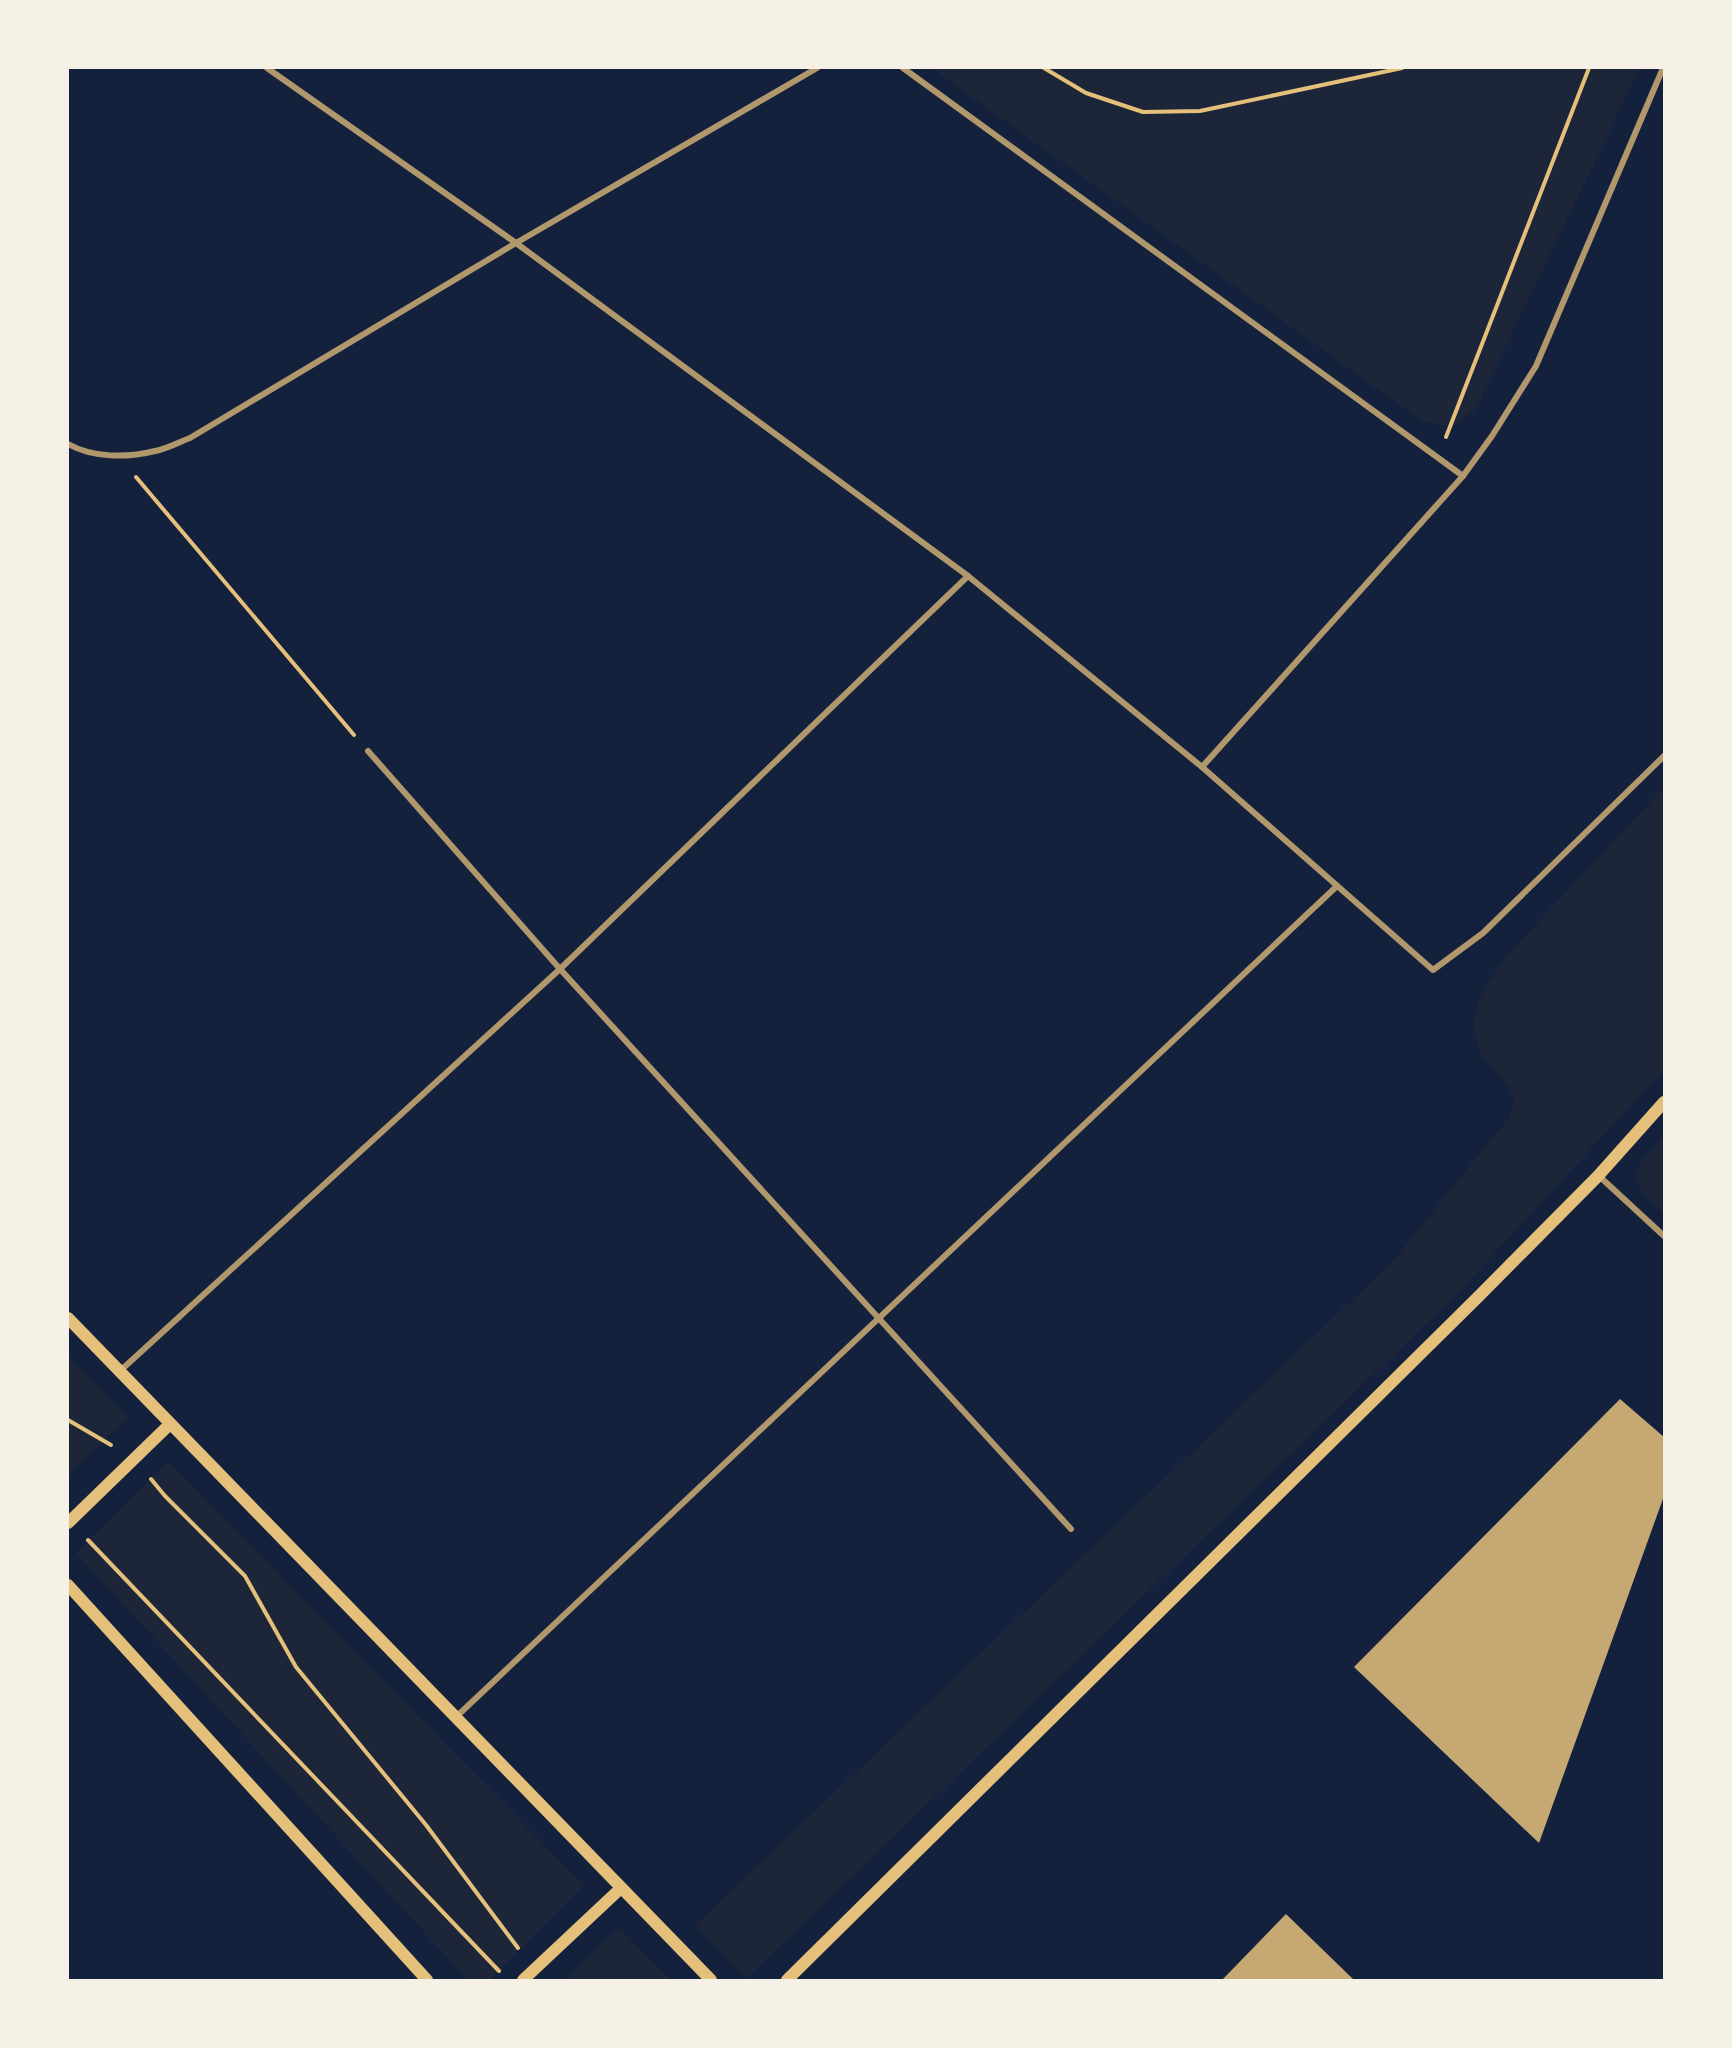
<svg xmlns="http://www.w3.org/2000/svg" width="1732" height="2048" font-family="'Public Sans',sans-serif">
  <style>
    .green { fill: #1d2539 }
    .building { fill: #c6a872 }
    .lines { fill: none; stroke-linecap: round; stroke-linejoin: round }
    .path { stroke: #e5c07b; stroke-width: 4 }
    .minor { stroke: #b1986c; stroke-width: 6 }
    .secondary { stroke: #e5c07b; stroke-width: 12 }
  </style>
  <rect width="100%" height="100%" fill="#14213d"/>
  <g class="green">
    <path d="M935 68H1640L1475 410 1452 427 1422 421 941 75Z"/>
    <path d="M1664 787V1070L1456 1295 746 1979 695 1925 1393 1261 1510 1116 1514 1097C1510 1090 1506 1083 1501 1077 1496 1071 1489 1067 1485 1060 1459 1019 1485 985 1510 952Z"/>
    <path d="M1664 1135V1214L1642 1193 1635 1178 1640 1162Z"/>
    <path d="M68 1355 128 1417 68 1476Z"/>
    <path d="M168 1461 584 1885 490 1980H468L76 1553Z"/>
    <path d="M619 1927 671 1980H565Z"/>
  </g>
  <g class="building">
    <path d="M1620 1399 1664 1437V1496L1539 1843 1354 1667Z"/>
    <path d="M1286 1914 1354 1980H1222Z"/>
  </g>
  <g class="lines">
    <g class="path">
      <path d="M1044 68 1086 93 1143 112 1200 111 1402 68"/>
      <path d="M1446 437 1589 68"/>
      <path d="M136 477 354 735"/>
      <path d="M68 1420 111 1445"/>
      <path d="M151 1479 165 1496 245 1576 296 1667 426 1825 518 1948"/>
      <path d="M88 1540 499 1971"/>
    </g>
    <g class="minor">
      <path d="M267 68 516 243 968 576 1202 767 1433 970 1483 933 1664 756"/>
      <path d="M903 68 1463 476"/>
      <path d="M68 444C93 458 127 458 155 451 167 449 179 442 190 438L516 243 817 68"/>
      <path d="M368 751 560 969 1071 1529"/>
      <path d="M1202 767 1463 476 1492 436 1536 366 1663 68"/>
      <path d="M1599 1176 1664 1236"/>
      <path d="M120 1371 560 969 968 576"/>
      <path d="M456 1717 1337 886"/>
    </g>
    <g class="secondary">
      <path d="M68 1318 711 1980"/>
      <path d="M68 1523 170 1424"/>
      <path d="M68 1585 427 1980"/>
      <path d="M523 1980 621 1888"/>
      <path d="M787 1980 1478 1297 1598 1176 1664 1102"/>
    </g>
  </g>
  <rect width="1732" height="2048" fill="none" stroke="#f6f1e7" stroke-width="138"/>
</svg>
